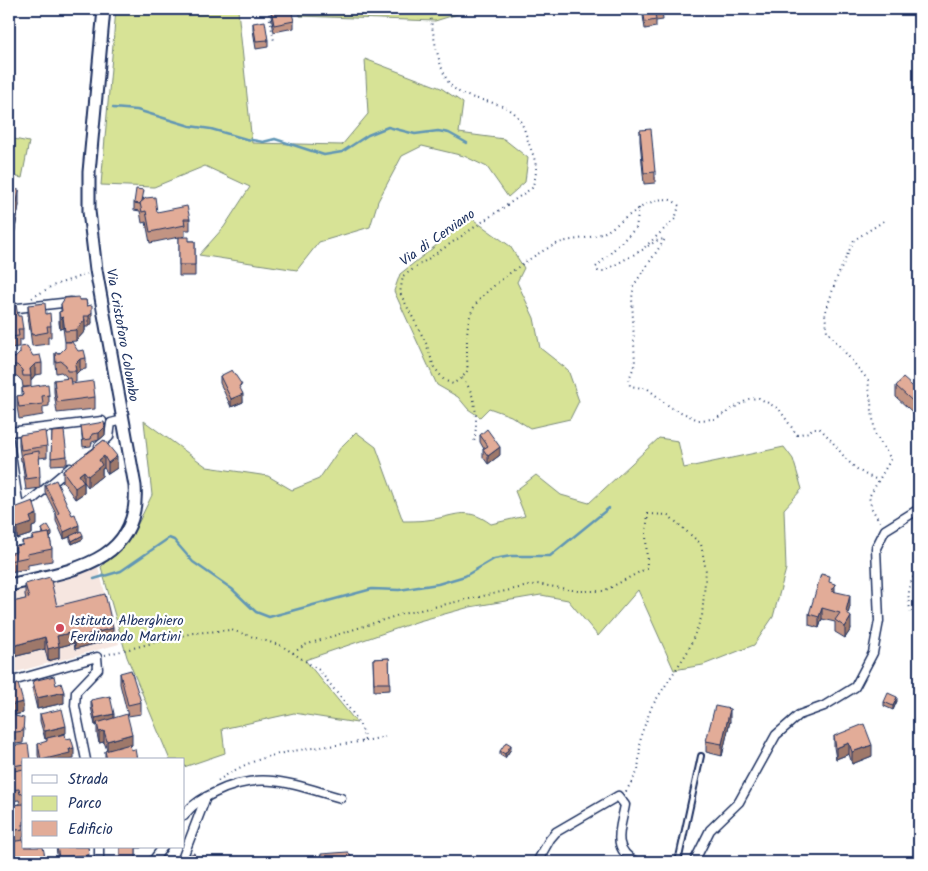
<svg xmlns="http://www.w3.org/2000/svg" width="928" height="871" font-family="Kalam,sans-serif">
  <style>
    .built { fill: #f6e6e0 }
    .green { fill: #d7e396; stroke: #79897a }
    .lines { fill: none; stroke-linecap: round; stroke-linejoin: round }
    .stream { stroke: #6196b5; stroke-width: 2.5 }
    .service-casing { stroke: #1b2f5e; stroke-width: 8 }
    .minor-casing { stroke: #1b2f5e; stroke-width: 11 }
    .secondary-casing { stroke: #1b2f5e; stroke-width: 15 }
    .path { stroke: #1b2f5e; stroke-width: 2; stroke-dasharray: 1 4; stroke-linecap: butt }
    .service { stroke: #fff; stroke-width: 4 }
    .minor { stroke: #fff; stroke-width: 8 }
    .secondary { stroke: #fff; stroke-width: 11 }
    .wall { fill: #c29483; stroke: #1b2f5e }
    .shaded-wall { fill: #9e786a; stroke: #1b2f5e }
    .building { fill: #e2ac98; stroke: #1b2f5e }
    .poi-dot { fill: #d1495b; stroke: #fff; stroke-width: 2 }
    .labels { text-anchor: middle; stroke-width: 4.5; stroke-linejoin: round; paint-order: stroke }
    .street-label { font-size: 14px; fill: #1b2f5e; stroke: #fff }
    .poi-label { font-size: 14px; fill: #1b2f5e; stroke: #fff; text-anchor: start }
  </style>
  <rect width="100%" height="100%" fill="#fff"/>
  <filter id="ink" filterUnits="userSpaceOnUse"><feTurbulence type="fractalNoise" baseFrequency=".02" numOctaves="2"/><feDisplacementMap in="SourceGraphic" scale="10" xChannelSelector="R" yChannelSelector="G"/><feConvolveMatrix kernelMatrix="1 2 1 2 8 2 1 2 1" color-interpolation-filters="sRGB"/></filter>
  <g filter="url(#ink)">
    <path class="built" d="M98 567 119 644 9 674V589Z"/>
    <g class="green">
      <path d="M116 9 238 10 252 143 342 145 368 114 365 59 441 88 463 103 459 133 504 139 528 158 525 182 508 197 487 167 464 156 422 146 402 156 378 201 370 227 319 242 297 270 199 255 224 227 250 187 205 166 154 187 101 185Z"/>
      <path d="M299 9H474L435 21 300 16Z"/>
      <path d="M9 138 29 142 22 178 9 175Z"/>
      <path d="M471 218 510 246 524 268 517 282 534 318 540 348 568 370 579 401 570 419 530 428 511 416 489 408 480 417 468 409 458 397 437 385 394 291 400 274Z"/>
      <path d="M144 421 207 467 268 476 292 490 319 479 341 447 356 432 376 447 403 521C411 521 419 521 427 520 455 517 465 505 491 524L525 516 515 491 536 475 561 495 589 503 659 438 678 441 684 468 784 447 793 459 802 489 784 509 786 569 773 617 754 645 703 665 674 670 638 590 598 636 568 600 541 595 470 607 419 621 305 660 357 723 294 713 222 729 225 753 184 767V760H170L127 657 101 567 133 534 152 495Z"/>
    </g>
    <g class="lines">
      <g class="stream">
        <path d="M113 108 137 110 190 126 211 129 246 139 263 142 275 139 324 155 342 152 368 135 388 127 415 134 438 131 449 133 467 143"/>
        <path d="M94 579 121 571 169 538 174 540 193 562 232 589 256 612 269 617 372 589 399 590 438 584 465 576 494 559 511 556H550L609 508"/>
      </g>
      <defs>
        <path id="service" d="M678 862 701 756"/>
        <g id="minor">
          <path d="M9 309 71 302"/>
          <path d="M9 432 102 421"/>
          <path d="M9 441 19 508"/>
          <path d="M99 446 109 437 111 423 123 420"/>
          <path d="M9 512 27 504 70 468"/>
          <path d="M9 682 97 657 98 669 76 692 75 706 86 760"/>
          <path d="M184 816C191 805 202 799 214 793 261 769 294 785 341 798"/>
          <path d="M99 847V862"/>
          <path d="M152 862 163 847"/>
          <path d="M181 862 206 797"/>
          <path d="M537 862 550 839 556 832 618 796 625 805C621 828 610 848 636 862"/>
          <path d="M694 862 710 830 739 802 776 735 799 715 824 706 855 687 873 653 879 621 876 548 885 530 919 509"/>
        </g>
        <path id="secondary" d="M9 585C66 571 141 565 135 486L96 270 89 211V172L104 9"/>
      </defs>
      <use href="#service" class="service-casing"/>
      <use href="#minor" class="minor-casing"/>
      <use href="#secondary" class="secondary-casing"/>
      <g class="path">
        <path d="M268 9 274 41"/>
        <path d="M429 9C433 30 437 65 449 83 464 104 501 97 517 116 523 123 526 135 529 144 536 162 539 169 532 188L403 276 400 293 426 343 434 367 444 380 453 384C458 380 464 377 467 371 468 367 467 360 467 356 467 335 465 314 481 298 494 283 543 247 562 242 577 238 593 239 607 231 624 221 661 184 679 206L675 219 644 248"/>
        <path d="M639 208 636 228 596 267 598 271H604L644 249"/>
        <path d="M648 246 658 240 665 239 634 285 632 298 635 364 629 379 630 386 648 389 670 407 698 420 715 419 749 399 759 398 779 409 797 435 809 432 813 428H819C841 447 846 470 879 480"/>
        <path d="M32 298 52 286 87 274"/>
        <path d="M462 378C477 394 478 421 474 442"/>
        <path d="M880 522 872 509 869 497 891 459 875 434 868 380 827 331 825 314 836 280 854 240 884 221"/>
        <path d="M911 612C905 594 911 581 919 564"/>
        <path d="M293 653 305 645 402 614 537 584 578 591H604L647 568 646 532 648 514 668 515 701 544 706 571 702 616 688 651 652 706 641 735 638 771 625 793"/>
        <path d="M105 655 193 633 231 630 282 646 319 670 355 716 362 729 365 741C310 750 261 748 215 783"/>
        <path d="M365 741 385 737"/>
      </g>
      <use href="#service" class="service"/>
      <use href="#minor" class="minor"/>
      <use href="#secondary" class="secondary"/>
    </g>
    <g class="wall">
      <path d="M271 9 294 21V28L274 32 271 16Z"/>
      <path d="M642 9H662L663 20 656 21V27L645 29Z"/>
      <path d="M253 23 268 40V47L256 49 253 30Z"/>
      <path d="M640 130 655 172V183L644 184 640 141Z"/>
      <path d="M9 184 10 189 19 205 14 235 9 233Z"/>
      <path d="M144 198 143 200 157 212 190 219V230H185V236L182 237 189 241H195V276H179V237L150 243 146 222 142 223 140 211 134 210V203Z"/>
      <path d="M79 300H86L92 323 89 327H85V331L76 341 65 342 63 328 60 329 59 323V312H61V304Z"/>
      <path d="M28 305 46 314 51 326V337H48V344L32 346 28 316Z"/>
      <path d="M9 306 18 316 23 329V340H19V347L9 348Z"/>
      <path d="M78 351 86 358V369L80 370 76 374V382H71V384L95 397V409L57 413 54 392V380L67 379 66 376 61 372 56 373 55 364V353Z"/>
      <path d="M33 356 42 363V374L35 375 31 380V387L49 395V406L43 407V415L19 419 17 407V396L22 395V388L29 387H23L22 381 17 376H11L10 369V358Z"/>
      <path d="M220 376 242 392 243 402 231 407 220 383Z"/>
      <path d="M896 386 919 392V418L896 397Z"/>
      <path d="M81 426 105 435 99 440 92 442 91 446 83 447Z"/>
      <path d="M52 432 67 456V464L51 465Z"/>
      <path d="M19 435 47 446V457L39 458 40 488 26 490 22 461H21L19 446Z"/>
      <path d="M480 435 500 455 488 464 483 457V449H484L480 442Z"/>
      <path d="M104 440 117 468 108 474 104 468 102 469V476L88 487 84 482V493L75 499 63 482V471Z"/>
      <path d="M45 485 72 515 79 532 83 539 72 544 70 540V537L64 539 56 521V514L45 492Z"/>
      <path d="M9 510 37 525 32 527V534L17 539Z"/>
      <path d="M42 529 52 536 50 538 52 549V561L28 565V569L9 572V554L15 552V546L22 545V541L32 539V536L42 534Z"/>
      <path d="M830 583 835 592 850 606 848 614 851 629 845 638 835 632V622L822 619 819 628 809 625V614Z"/>
      <path d="M25 584 57 606 113 639 75 649 74 643 59 647V658L48 661 45 649 9 658V603L26 599 25 595Z"/>
      <path d="M389 658 390 690 374 691 373 659Z"/>
      <path d="M120 673 141 702V714L128 716 120 684Z"/>
      <path d="M33 681 56 685 64 703 37 709 33 692Z"/>
      <path d="M9 687 23 713 15 715 24 729 23 743 9 745Z"/>
      <path d="M91 700 114 718 132 745 130 746 131 750 137 760H105V751L107 750 104 742 99 743 97 734V725H95L91 707Z"/>
      <path d="M897 701 893 710 884 706V702Z"/>
      <path d="M40 714 66 733 63 734 74 759 70 760H39L38 755V744L47 742V738L45 739 40 721Z"/>
      <path d="M730 721 722 756 706 752V741Z"/>
      <path d="M834 736 872 756 852 764 849 754 836 759 834 747Z"/>
      <path d="M10 746 24 760V836L23 837V840L45 857V862H9V842H10L9 834V817L11 816V805L20 804 19 800 10 801 9 793V772L13 771 10 754Z"/>
      <path d="M511 749 505 758 500 755V751Z"/>
      <path d="M56 847H88L89 862H58Z"/>
      <path d="M120 847H141V848H136V862H120Z"/>
    </g>
    <g class="shaded-wall">
      <path d="M19 190V205L14 235V220Z"/>
      <path d="M92 312V323L89 327V316Z"/>
      <path d="M63 317V328L60 329V318Z"/>
      <path d="M85 320V331L76 341V330Z"/>
      <path d="M80 359V370L76 374 75 364Z"/>
      <path d="M35 364V375L31 380 30 369Z"/>
      <path d="M243 394V402L231 407V399Z"/>
      <path d="M105 427V435L99 440V433Z"/>
      <path d="M500 447V455L488 464V456Z"/>
      <path d="M104 456V468L102 469V476L88 487V476L99 460Z"/>
      <path d="M117 456V468L108 474V463Z"/>
      <path d="M84 471V493L75 499V488L79 475Z"/>
      <path d="M37 514V525L32 527V534L17 539V528L30 517Z"/>
      <path d="M15 524V535L9 538V526Z"/>
      <path d="M79 525V533L64 539V532Z"/>
      <path d="M52 532V536L46 540V536Z"/>
      <path d="M83 535V539L72 544V541Z"/>
      <path d="M835 584V595L832 591Z"/>
      <path d="M850 595V606L846 622V611Z"/>
      <path d="M822 608V619L819 628V617Z"/>
      <path d="M851 617V629L845 638V627Z"/>
      <path d="M113 628V639L75 649V638Z"/>
      <path d="M74 632V643L59 647V658L48 661V649L57 636Z"/>
      <path d="M45 637V649L9 658V647Z"/>
      <path d="M64 692V703L37 709V698Z"/>
      <path d="M897 697V701L893 710V706Z"/>
      <path d="M23 702V713L9 716V705Z"/>
      <path d="M730 709V721L722 756V744Z"/>
      <path d="M114 714V721L97 723V725H95V718Z"/>
      <path d="M66 726V733L45 739V731Z"/>
      <path d="M104 731V742L99 743V732Z"/>
      <path d="M132 734V745L107 752V741Z"/>
      <path d="M849 743V754L836 759V748Z"/>
      <path d="M511 745V749L505 758V754Z"/>
      <path d="M872 745V756L852 764V752Z"/>
      <path d="M74 748V759L70 760H42Z"/>
    </g>
    <g class="building">
      <path d="M271 9H291L294 21 274 25Z"/>
      <path d="M643 9H662L663 12 655 14 656 20 645 22Z"/>
      <path d="M265 21 268 40 256 41 253 23Z"/>
      <path d="M651 129 655 172 644 173 640 130Z"/>
      <path d="M9 189 19 190 14 220 9 218Z"/>
      <path d="M136 189 144 190 142 201 140 203V204L134 203Z"/>
      <path d="M155 197 157 212 187 206 190 219H184L185 225 150 232 146 211 142 212 140 203 146 198Z"/>
      <path d="M179 237H189V241H195V265H179Z"/>
      <path d="M79 297V300H86L87 306 92 305V312L89 316H84L85 320 76 330 65 331 63 317 60 318 59 312 62 311 61 304 65 298Z"/>
      <path d="M45 303 46 314 50 313 51 326H47L48 332 32 335 28 305Z"/>
      <path d="M16 305 18 316H21L23 329H18L19 336 9 337V306Z"/>
      <path d="M65 342H72L78 351 84 350 86 358 80 359 75 364 76 371H67L66 365 61 361 56 362 55 353H60L65 348Z"/>
      <path d="M27 346 33 356 40 355 42 363 35 364 30 369 31 376H23L22 370 17 365H11L10 358H15L20 353V347Z"/>
      <path d="M232 370 242 385 239 386 243 394 231 399 220 376Z"/>
      <path d="M70 378 71 384 93 381 95 397 57 402 54 380Z"/>
      <path d="M903 378 919 392V407L896 386Z"/>
      <path d="M48 384 49 395 42 396 43 404 19 407 17 396 23 395 22 388Z"/>
      <path d="M104 422 105 427 99 433 92 434 91 439 83 440 81 426Z"/>
      <path d="M487 429 500 447 488 456 483 449 488 446 480 435Z"/>
      <path d="M45 431 47 446 21 450 19 435Z"/>
      <path d="M64 431 67 456 51 458 52 432Z"/>
      <path d="M104 440 117 456 108 463 104 456 99 460 102 465 88 476 84 471 79 475 84 482 75 488 63 471Z"/>
      <path d="M39 451 40 477 26 479 22 454Z"/>
      <path d="M56 480 72 515 75 514 79 525 64 532 56 514 59 513 45 485Z"/>
      <path d="M33 501 37 514 30 517 32 523 17 528 15 524 9 526V510Z"/>
      <path d="M48 525 52 532 49 534V533L44 534 42 529Z"/>
      <path d="M81 531 83 535 72 541 70 536Z"/>
      <path d="M49 533 52 549 27 554 28 557 9 561V554L16 552 15 546 23 545 22 541 33 539 32 536Z"/>
      <path d="M821 574 830 576 829 582 835 584 832 591 850 595 846 611 851 617 845 627 835 620 840 613 822 608 819 617 809 614Z"/>
      <path d="M50 577 57 606 105 594 113 628 75 638 74 632 57 636 59 646 48 649 45 637 9 647V603L29 598 25 584Z"/>
      <path d="M389 658 390 683H374L373 659Z"/>
      <path d="M131 670 141 702 128 705 120 673Z"/>
      <path d="M54 676 56 685 61 683 64 692 37 698 33 681Z"/>
      <path d="M18 684 23 702 9 705V687Z"/>
      <path d="M888 693 897 697 893 706 884 702Z"/>
      <path d="M110 696 114 714 95 718 91 700Z"/>
      <path d="M715 706 730 709 722 744 706 741Z"/>
      <path d="M62 709 66 726 45 731 40 714Z"/>
      <path d="M15 711V716L24 718 23 731 9 733V713Z"/>
      <path d="M127 714 132 734 107 741 104 731 99 732 97 723Z"/>
      <path d="M864 724 872 745 852 752 849 743 836 748 834 736Z"/>
      <path d="M65 734 66 739 71 738 74 748 69 749 70 753 41 760 38 744 47 741V738Z"/>
      <path d="M506 742 511 745 505 754 500 751Z"/>
      <path d="M28 744 30 760H24V764L13 766 10 746Z"/>
      <path d="M130 744 131 750 135 749 137 760H107L105 751Z"/>
      <path d="M24 769V793L20 794 19 789 10 790 9 782V772Z"/>
      <path d="M24 804V825H22L23 829 10 831 9 817 13 816 11 805Z"/>
      <path d="M24 840V847H43L45 857 10 862 9 854V842Z"/>
      <path d="M57 847H88L89 855 59 857Z"/>
      <rect x="120" y="847" width="16" height="12"/>
      <path d="M348 852 355 862H321V854Z"/>
      <path d="M194 853 197 862H188L186 856Z"/>
      <path d="M162 857 170 859V862H158Z"/>
    </g>
  </g>
  <circle class="poi-dot" cx="60" cy="628" r="5"/>
  <g class="labels">
    <g class="street-label">
      <text transform="translate(437 237) rotate(-35)" y="5">Via di Cerviano</text>
      <text transform="translate(123 335) rotate(80)" y="5">Via Cristoforo Colombo</text>
    </g>
    <g class="poi-label">
      <text x="70" y="625">Istituto Alberghiero<tspan x="70" dy="16">Ferdinando Martini</tspan></text>
    </g>
  </g>
  <rect width="928" height="871" fill="none" stroke="#fff" stroke-width="30"/>
  <rect x="15" y="15" width="898" height="841" fill="none" stroke="#1b2f5e" stroke-width="2" filter="url(#ink)"/>
  <rect x="22" y="758" width="162" height="90" fill="#ffffff" stroke="#a4acbf"/>
  <rect x="32" y="775" width="25" height="8" fill="#ffffff" stroke="#a4acbf"/>
  <text x="68" y="784" font-size="15" fill="#1b2f5e">Strada</text>
  <rect x="32" y="796" width="25" height="15" fill="#d7e396" stroke="#a4acbf"/>
  <text x="68" y="808" font-size="15" fill="#1b2f5e">Parco</text>
  <rect x="32" y="821" width="25" height="15" fill="#e2ac98" stroke="#a4acbf"/>
  <text x="68" y="834" font-size="15" fill="#1b2f5e">Edificio</text>
</svg>
